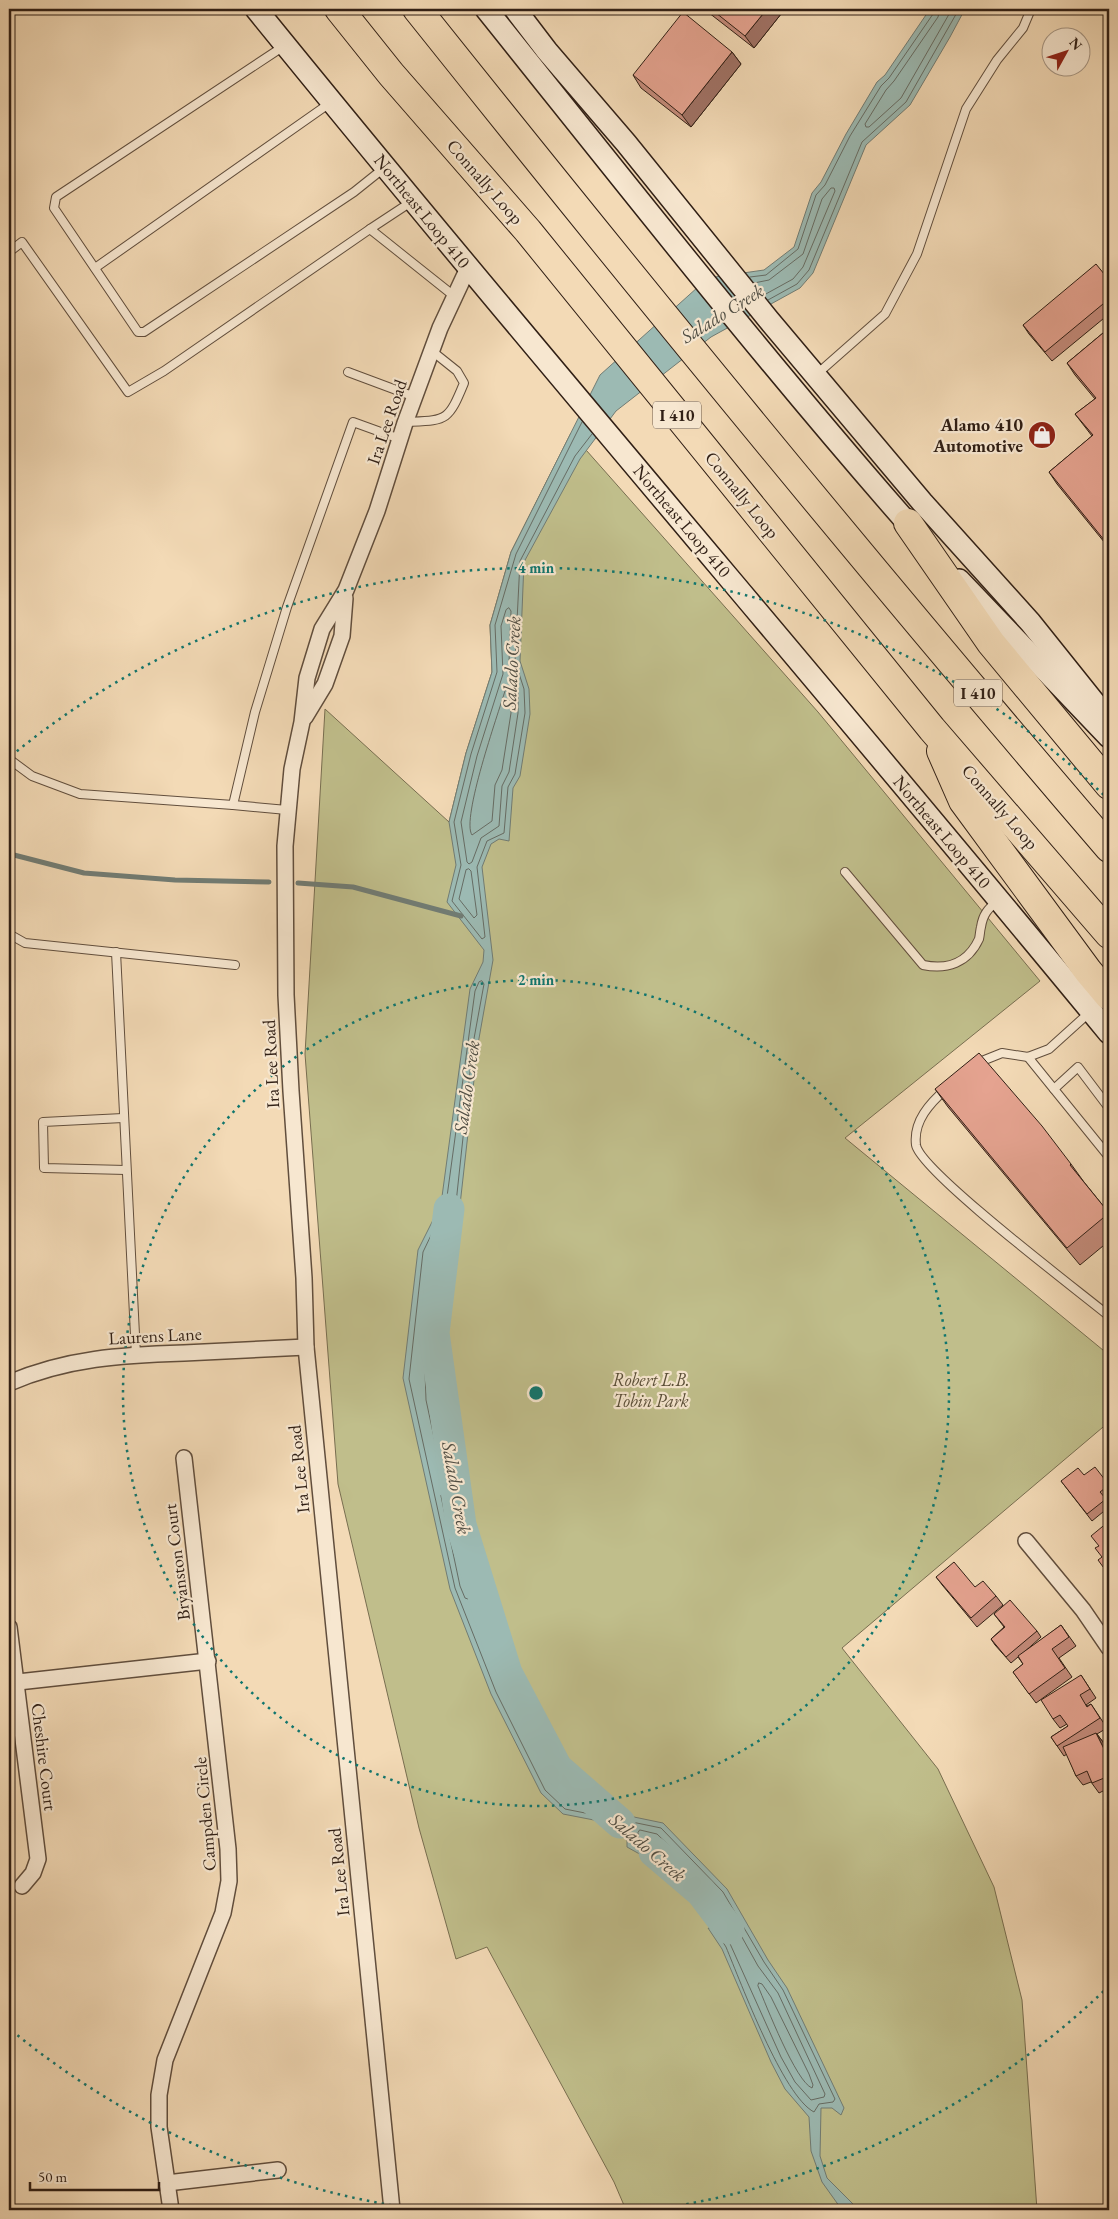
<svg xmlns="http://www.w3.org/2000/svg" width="1118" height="2219" font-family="'EB Garamond',serif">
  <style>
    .green { fill: #c0be8b; stroke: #786e50 }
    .water { fill: #9cbab3; stroke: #717c74 }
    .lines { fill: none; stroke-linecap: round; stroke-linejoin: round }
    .shore { stroke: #666c64; stroke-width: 1 }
    .stream { stroke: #717c74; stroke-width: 5 }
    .river { stroke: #9cbab3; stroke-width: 31 }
    .lane-casing { stroke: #614e3d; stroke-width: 10 }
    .street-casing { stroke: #614e3d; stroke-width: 18 }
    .secondary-casing { stroke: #301f15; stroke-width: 24 }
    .highway-casing { stroke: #301f15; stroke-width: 30 }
    .lane { stroke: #f7e7d0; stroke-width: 8 }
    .street { stroke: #f7e7d0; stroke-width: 15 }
    .secondary { stroke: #f7e7d0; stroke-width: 21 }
    .highway { stroke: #f3dab6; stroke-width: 28 }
    .wall { fill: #c58c7c; stroke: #301f15 }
    .shaded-wall { fill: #a07265; stroke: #301f15 }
    .building { fill: #e5a390; stroke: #301f15 }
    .ring { fill: none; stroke: #0f766e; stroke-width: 2.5; stroke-dasharray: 2.5 5 }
    .labels { text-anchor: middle; stroke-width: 4.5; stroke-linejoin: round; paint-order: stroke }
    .shield { fill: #f7e7d0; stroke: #6c5b4d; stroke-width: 1 }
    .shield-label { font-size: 16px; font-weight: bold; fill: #301f15 }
    .street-label { font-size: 18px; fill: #301f15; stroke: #f7e7d0 }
    .poi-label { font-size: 18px; font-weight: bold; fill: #301f15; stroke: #f7e7d0; text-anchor: end }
    .park-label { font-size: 18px; font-style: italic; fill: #5b4f38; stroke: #f7e7d0 }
    .water-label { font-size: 19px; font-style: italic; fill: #504e44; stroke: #f7e7d0 }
    .centre { fill: #0f766e; stroke: #f7e7d0; stroke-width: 2.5 }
    .ring-label { font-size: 15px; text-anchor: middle; font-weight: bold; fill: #0f766e; stroke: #f7e7d0; stroke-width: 4.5; stroke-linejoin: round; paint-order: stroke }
  </style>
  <rect width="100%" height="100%" fill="#f3dab6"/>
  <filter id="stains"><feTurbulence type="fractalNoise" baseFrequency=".004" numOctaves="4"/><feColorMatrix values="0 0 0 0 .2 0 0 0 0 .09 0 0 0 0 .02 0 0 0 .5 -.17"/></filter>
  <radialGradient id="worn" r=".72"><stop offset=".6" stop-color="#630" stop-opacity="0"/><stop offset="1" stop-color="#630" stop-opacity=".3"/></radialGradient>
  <path class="green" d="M571 433 818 712 1040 981 845 1138 1109 1355V1422L842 1648 938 1769 994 1887 1022 2000 1037 2210H626L614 2182 487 1947 456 1959 419 1828 338 1484 305 1054 325 709 449 822 466 753 492 672 490 625 511 552Z"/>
  <path class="water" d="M930 9H965L950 37 910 105 866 145 813 273 800 288 711 337 616 411 580 459 524 562 520 661 529 689 530 714 520 776 513 788 509 841 499 839 491 844 482 867 493 960 478 1044 460 1205 432 1287 428 1313 431 1398 445 1469 467 1513 485 1621 498 1658 553 1776 574 1796H602L619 1803 634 1817 663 1823 727 1889 768 1960 787 1988 844 2108 841 2115 832 2108H821L820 2156 827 2178 859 2210H842L822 2182 811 2151 809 2117 785 2089 771 2062 722 1949 708 1928 719 1929 699 1887 627 1847V1835L612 1834 599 1821 563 1814 541 1793 491 1694 450 1589 403 1378 418 1250 441 1204 470 989 483 962 484 950 447 902 456 865 449 822 466 753 492 672 490 625 511 552 600 375 708 278 764 270 794 247 812 193 821 182 846 134 877 82 885 75Z"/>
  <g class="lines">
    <g class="shore">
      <path d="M940 9 938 17 894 81 886 90 865 124 866 127H869L901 98 952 9"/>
      <path d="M750 277 766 275 798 249 816 195 825 185 850 136 881 86 889 78 933 14 934 9"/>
      <path d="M754 283 769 280 803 254 822 199 831 188H834L835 191 803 267 793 279 764 295"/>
      <path d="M768 300 797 284 809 270 862 142 906 102 959 9"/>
      <path d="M582 422 516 554 495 625 497 672 471 754 454 822 461 865 452 901 482 939 485 937 477 867 487 841 504 833 508 787 515 774 525 713 524 689 515 661 520 561 575 456 592 434"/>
      <path d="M509 608 511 611 509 662 518 691V713L509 772 502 786 499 826 481 838 472 862 469 864 467 862 461 822 477 756 503 674 501 626 506 610Z"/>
      <path d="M508 689 510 692 511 713 502 770 495 785 492 821 472 835C461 819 498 714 505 691Z"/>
      <path d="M469 869 471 871 477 915 474 918 459 899 466 870Z"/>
      <path d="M482 981 484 984 473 1044 456 1203 427 1286 423 1313 426 1400 441 1470 463 1515 480 1622 494 1660 550 1780 573 1800 601 1801 617 1807 632 1822 661 1828 723 1892 764 1962 783 1990 835 2099 833 2102 819 2104 814 2112C783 2096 741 1983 726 1947L719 1936 723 1926 703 1883 633 1844 631 1834 629 1831 614 1829 600 1816 565 1809 545 1790 496 1692 455 1588 409 1379 423 1252 446 1204 475 991 479 982Z"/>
      <path d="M443 1493 457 1517 470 1596 468 1599 465 1598 460 1586 441 1496Z"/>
      <path d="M640 1830 657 1834 683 1859V1863H679L639 1840 638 1833Z"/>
      <path d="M730 1920 733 1921 758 1966 778 1993 825 2094 824 2097 811 2100 795 2082 781 2057 727 1937Z"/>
      <path d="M759 1983 762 1984 771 1997 809 2074 813 2085 812 2088C796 2082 766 2005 758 1986Z"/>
    </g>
    <g class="stream">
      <path d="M9 851 14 855 84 873 175 880 269 882"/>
      <path d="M298 883 353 887 461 916"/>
    </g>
    <g class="river">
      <path d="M449 1209 434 1333 461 1525 507 1673 557 1768 620 1823"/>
      <path d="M654 1852 701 1892 729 1929"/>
    </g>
    <defs>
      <g id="lane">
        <path d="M284 46 56 197 54 208 138 332H144L354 192 384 168"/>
        <path d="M411 202 370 229 454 296"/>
        <path d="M9 252 22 242 128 392 164 371 370 229"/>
        <path d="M95 268 330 103"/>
        <path d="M348 372 415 397"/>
        <path d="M817 374 885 314 917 254 966 109 997 60 1023 28 1031 9"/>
        <path d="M406 422C447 420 448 422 464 383L457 371 432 351"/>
        <path d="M9 759 32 776 80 794 233 805 255 712 287 607 353 422 400 439"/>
        <path d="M233 805 287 810"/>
        <path d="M845 872 923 965C947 970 968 963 979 939 980 935 980 930 981 927 983 914 988 909 997 901"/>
        <path d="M9 934 25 943 235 965"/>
        <path d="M116 952 136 1355"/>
        <path d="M1028 1057 1109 1157"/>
        <path d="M977 1063 1002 1053 1028 1057 1049 1049 1090 1012"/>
        <path d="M947 1088C930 1103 913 1121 916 1145 920 1171 1080 1292 1109 1316"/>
        <path d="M1054 1089 1078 1067 1109 1108"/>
        <path d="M123 1118 43 1122 44 1168 126 1170"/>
      </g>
      <g id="street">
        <path d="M305 717 325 684 342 636 345 598"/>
        <path d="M9 1383C67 1358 122 1355 184 1353 225 1351 266 1349 306 1347"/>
        <path d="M1026 1541 1083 1610 1109 1648"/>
        <path d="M9 1627 38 1859 33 1873 22 1886"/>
        <path d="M9 1683 208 1661"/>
        <path d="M167 2183 278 2170"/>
        <path d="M171 2210 159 2127V2095L165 2060 223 1913 229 1881 228 1849 184 1458"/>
        <path d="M392 2210 306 1347 304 1278 291 1091 286 995 285 846 292 769 302 722 307 678 322 629 346 590 377 511 405 423 440 328 468 268"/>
      </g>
      <g id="secondary">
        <path d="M256 9C536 354 827 690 1109 1033"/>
        <path d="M486 9C628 186 768 365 918 535"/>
        <path d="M515 9 547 51 626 143 768 319 922 502 1030 622 1098 707"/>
        <path d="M959 580 1109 737"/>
      </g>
      <g id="highway">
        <path d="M339 9 391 74 528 231 932 729 1109 934"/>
        <path d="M417 9C643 292 873 573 1109 848"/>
        <path d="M908 523 991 643 1109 785"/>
        <path d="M941 751 963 801 1088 971 1109 996"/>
      </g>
    </defs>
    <use href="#lane" class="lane-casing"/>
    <use href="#street" class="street-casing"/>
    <use href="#secondary" class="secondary-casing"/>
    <use href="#highway" class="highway-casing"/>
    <use href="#lane" class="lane"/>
    <use href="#street" class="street"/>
    <use href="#secondary" class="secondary"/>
    <use href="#highway" class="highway"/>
  </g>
  <g class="wall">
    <path d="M704 9H785L754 48Z"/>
    <path d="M732 52 741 64 691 127 641 88 633 75Z"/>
    <path d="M1109 280V314L1052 361 1029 334 1023 325Z"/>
    <path d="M1109 328V548L1057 484 1049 472 1092 436 1075 414 1095 399 1075 375 1067 363Z"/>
    <path d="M935 1089 1071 1164 1084 1182 1109 1213V1241L1080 1265 948 1107Z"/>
    <path d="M1061 1481 1109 1484V1494L1105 1498 1109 1504V1507L1092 1521Z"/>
    <path d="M936 1577 996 1596 1003 1605 977 1627 943 1586Z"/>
    <path d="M994 1614 1037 1631 1041 1637 1021 1655 1061 1625 1076 1646 1059 1658 1072 1677 1036 1703 1013 1672 1023 1664 1018 1657 1011 1663 995 1645 991 1639 1004 1627Z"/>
    <path d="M1081 1675 1096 1698 1086 1705 1087 1706 1091 1704 1107 1728 1097 1734 1103 1742 1108 1752H1109V1801L1105 1790 1099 1793 1091 1782 1083 1785 1076 1776 1067 1754 1064 1756 1051 1737 1068 1726 1067 1724 1060 1728 1053 1719Z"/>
  </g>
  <g class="shaded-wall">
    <path d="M767 9H785L754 48 745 36Z"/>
    <path d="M732 52 741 64 691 127 682 115Z"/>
    <path d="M1096 1733 1103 1742 1109 1756 1106 1753Z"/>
  </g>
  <g class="building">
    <path d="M711 9H767L745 36Z"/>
    <path d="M683 12 732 52 682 115 633 75Z"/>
    <path d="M1096 264 1109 280V299L1045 352 1023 325Z"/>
    <path d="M1109 328V546L1049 472 1093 435 1075 414 1096 398 1067 363Z"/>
    <path d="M979 1053 1042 1126 1071 1164 1070 1165 1109 1213 1067 1248 935 1089Z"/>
    <path d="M1095 1467 1109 1485 1100 1492 1106 1499 1087 1514 1061 1481 1078 1468 1084 1475Z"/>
    <path d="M1108 1522 1109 1523V1575L1098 1560 1102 1557 1095 1548 1099 1546 1091 1536Z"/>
    <path d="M954 1562 975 1587 983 1581 996 1596 971 1618 936 1577Z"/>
    <path d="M1010 1600 1037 1631 1006 1657 991 1639 1005 1627 994 1614Z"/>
    <path d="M1061 1625 1069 1637 1052 1649 1065 1668 1029 1694 1013 1672 1023 1664 1018 1656Z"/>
    <path d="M1081 1675 1090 1689 1080 1695 1087 1707 1091 1704 1100 1718 1057 1746 1051 1737 1068 1726 1060 1715 1053 1719 1041 1700Z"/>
    <path d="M1096 1733 1106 1753 1109 1752V1776L1092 1783 1087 1771 1076 1776 1063 1747Z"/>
    <path d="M1109 1787V1801L1104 1789Z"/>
    <path d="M1109 1840V1848L1107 1841Z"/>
  </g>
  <g class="ring">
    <circle cx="536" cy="1393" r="413"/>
    <path d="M1109 1986A825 825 0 0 1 651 2210M421 2210A825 825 0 0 1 11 2030M11 756A825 825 0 0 1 1109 800"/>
  </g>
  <defs>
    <symbol id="shop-disc" viewBox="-11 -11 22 22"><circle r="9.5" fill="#8f2418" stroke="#f7e7d0"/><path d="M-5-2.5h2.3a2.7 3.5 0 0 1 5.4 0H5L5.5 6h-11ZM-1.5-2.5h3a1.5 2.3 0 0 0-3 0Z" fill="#fff"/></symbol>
  </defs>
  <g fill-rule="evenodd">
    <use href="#shop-disc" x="1026" y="419" width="32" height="32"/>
  </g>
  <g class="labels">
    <g class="shield">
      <rect x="653" y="401.5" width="48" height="27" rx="4"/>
      <rect x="954" y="679.5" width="48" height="27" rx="4"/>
    </g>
    <g class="shield-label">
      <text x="677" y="421">I 410</text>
      <text x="978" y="699">I 410</text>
    </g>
    <g class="street-label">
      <text transform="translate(485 182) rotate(49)" y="6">Connally Loop</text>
      <text transform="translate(422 211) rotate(51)" y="6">Northeast Loop 410</text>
      <text transform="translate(387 422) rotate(-71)" y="6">Ira Lee Road</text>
      <text transform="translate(742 495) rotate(51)" y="6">Connally Loop</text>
      <text transform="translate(682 521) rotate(50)" y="6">Northeast Loop 410</text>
      <text transform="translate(1000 807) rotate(49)" y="6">Connally Loop</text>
      <text transform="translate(942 832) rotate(50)" y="6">Northeast Loop 410</text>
      <text transform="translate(271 1064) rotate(-93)" y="6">Ira Lee Road</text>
      <text transform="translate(155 1336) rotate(-3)" y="6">Laurens Lane</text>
      <text transform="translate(299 1469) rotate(-96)" y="6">Ira Lee Road</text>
      <text transform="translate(177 1562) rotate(-97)" y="6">Bryanston Court</text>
      <text transform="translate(44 1757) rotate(83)" y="6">Cheshire Court</text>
      <text transform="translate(205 1814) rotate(-95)" y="6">Campden Circle</text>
      <text transform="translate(339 1872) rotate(-96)" y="6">Ira Lee Road</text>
    </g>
    <g class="poi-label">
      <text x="1023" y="431">Alamo 410<tspan x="1023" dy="21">Automotive</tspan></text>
    </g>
    <g class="park-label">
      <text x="651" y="1386">Robert L.B.<tspan x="651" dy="21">Tobin Park</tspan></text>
    </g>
    <g class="water-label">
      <text transform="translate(722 313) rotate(-32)" y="7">Salado Creek</text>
      <text transform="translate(511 663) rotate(-87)" y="7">Salado Creek</text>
      <text transform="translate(466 1087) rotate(-82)" y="7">Salado Creek</text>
      <text transform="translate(457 1488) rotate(80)" y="7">Salado Creek</text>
      <text transform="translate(648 1847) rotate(41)" y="7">Salado Creek</text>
    </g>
  </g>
  <circle cx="536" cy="1393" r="8" class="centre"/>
  <g class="ring-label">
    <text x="536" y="573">4 min</text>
    <text x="536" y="985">2 min</text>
  </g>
  <rect width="1118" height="2219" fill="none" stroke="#f3dab6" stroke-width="30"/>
  <rect x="10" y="10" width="1098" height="2199" fill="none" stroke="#301f15" stroke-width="2.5"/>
  <rect x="15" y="15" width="1088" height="2189" fill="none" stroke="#301f15"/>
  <g transform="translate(1066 52) rotate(50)"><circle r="24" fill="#f7e7d0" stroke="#a79785"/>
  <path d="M0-4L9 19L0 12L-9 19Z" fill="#8f2418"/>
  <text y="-8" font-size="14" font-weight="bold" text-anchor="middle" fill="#301f15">N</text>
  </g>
  <path d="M30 2182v8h129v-8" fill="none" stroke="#301f15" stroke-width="2.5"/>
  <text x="38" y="2182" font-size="15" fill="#301f15" stroke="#f7e7d0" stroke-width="4" paint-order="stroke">50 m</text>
  <rect width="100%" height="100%" filter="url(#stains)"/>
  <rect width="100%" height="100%" fill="url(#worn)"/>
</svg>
